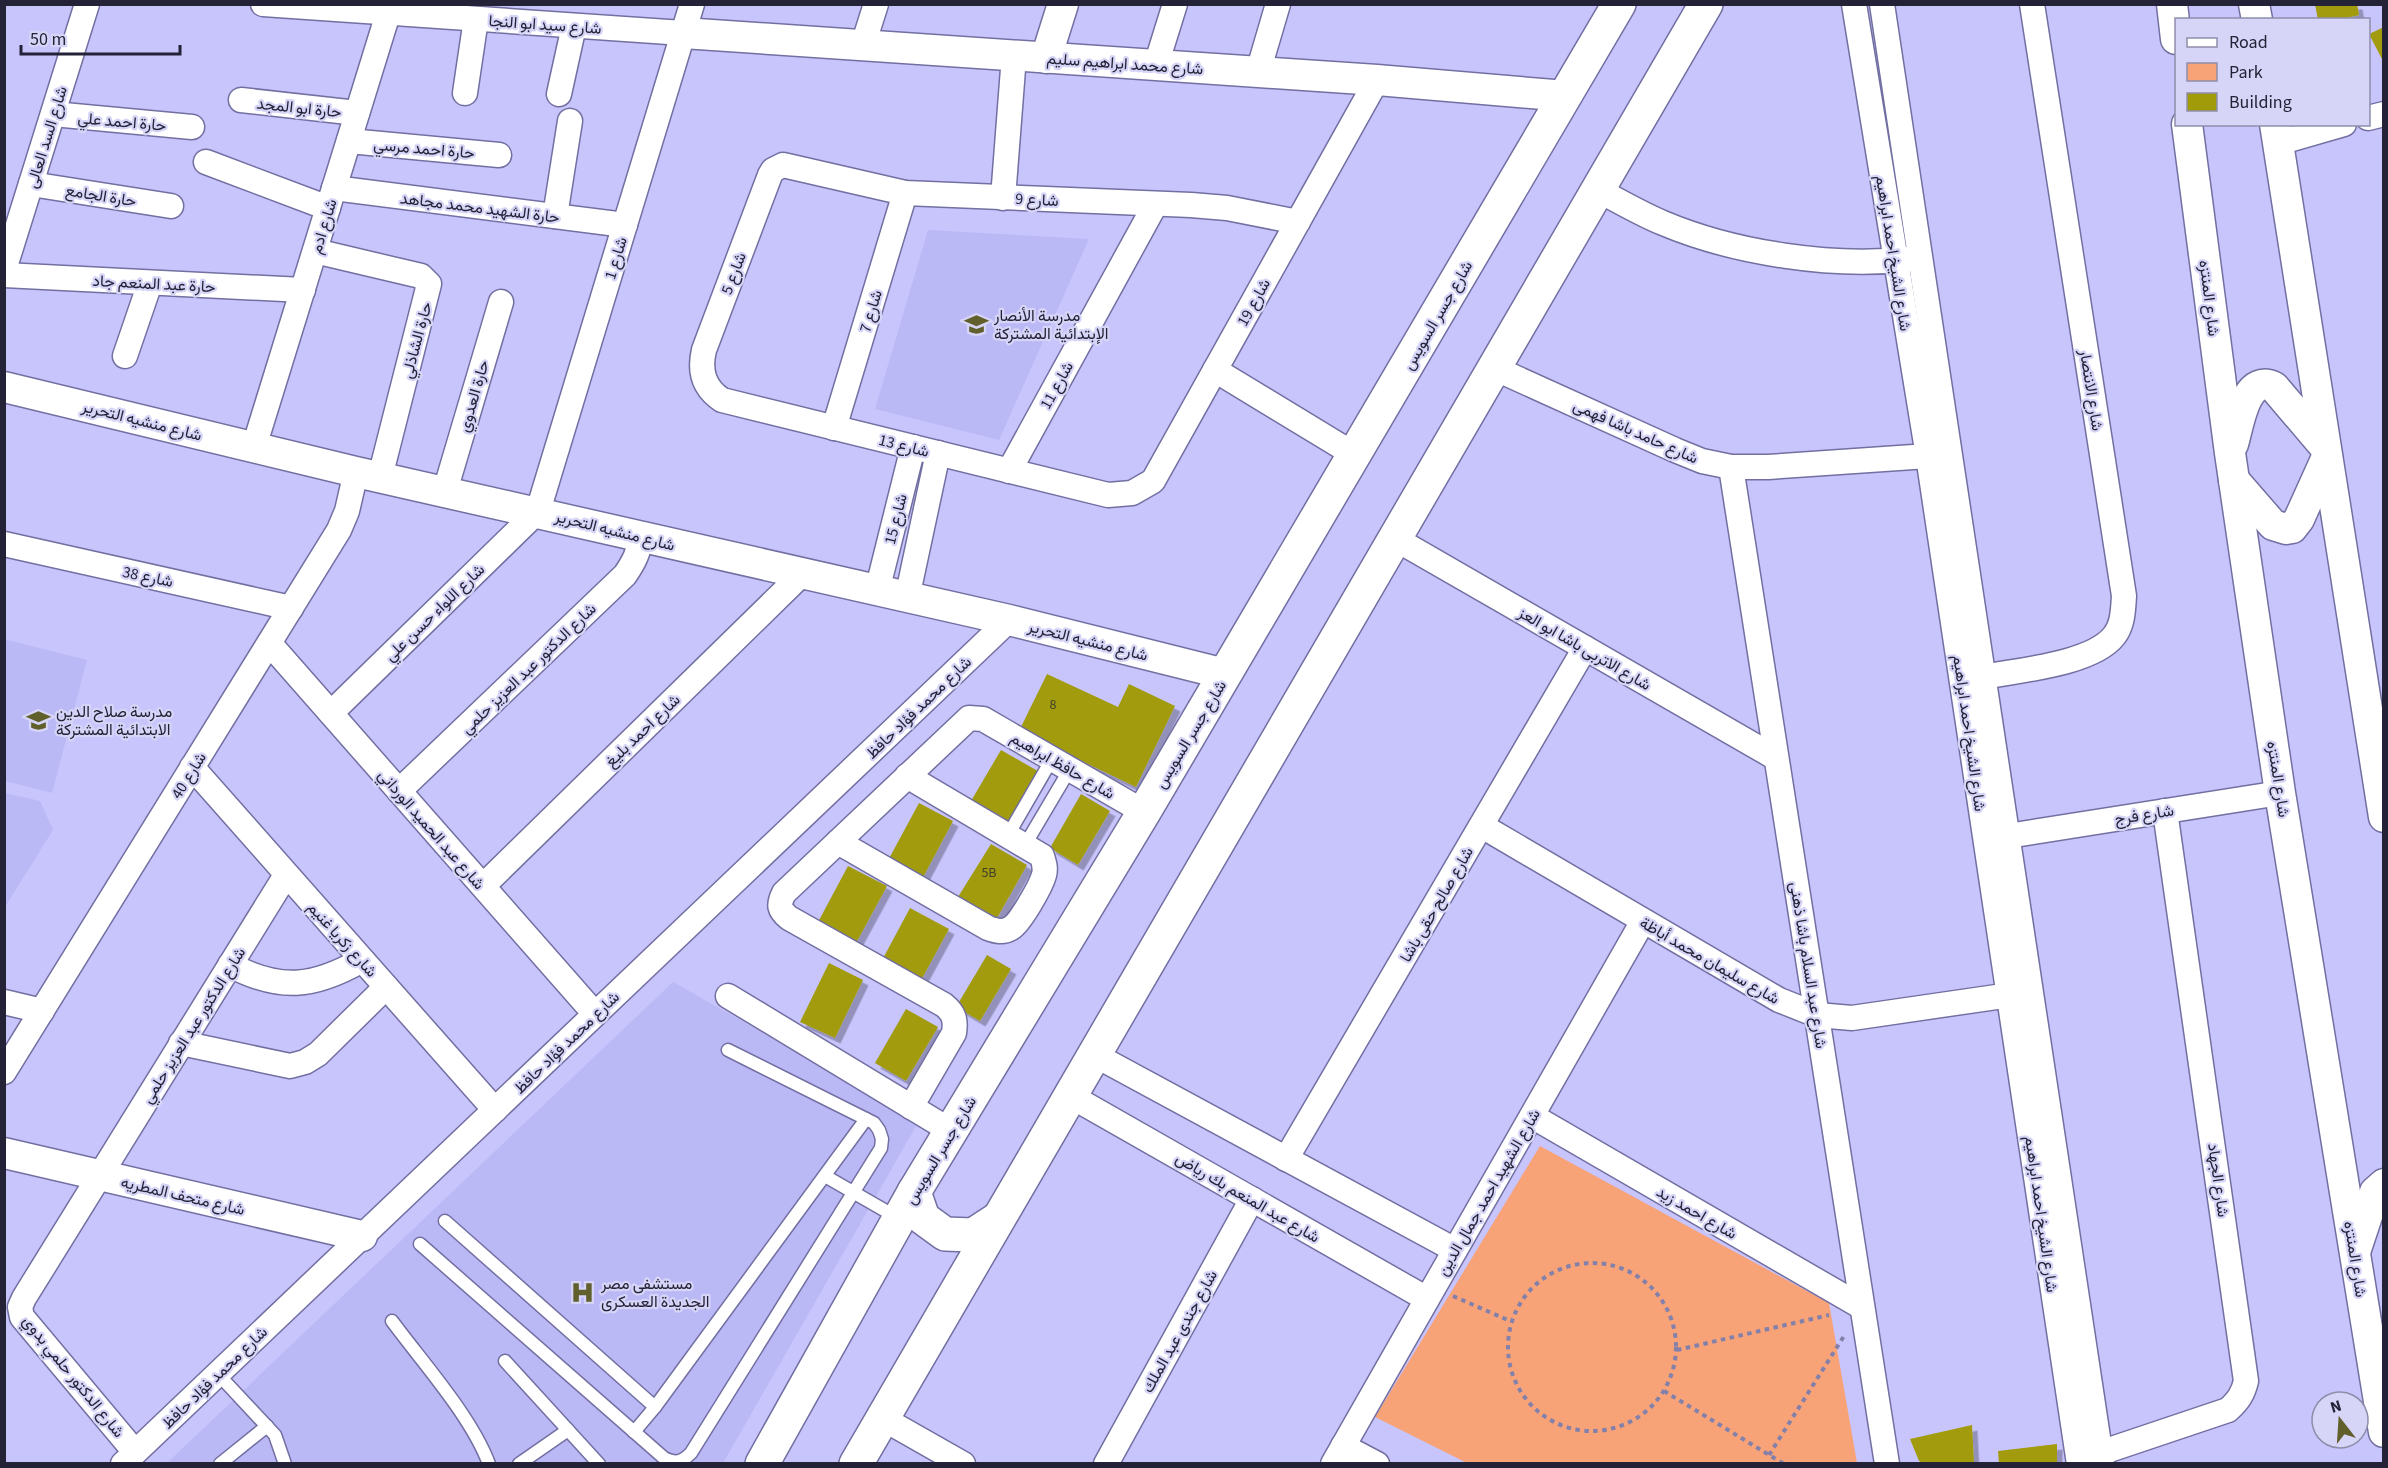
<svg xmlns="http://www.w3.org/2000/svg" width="2388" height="1468" font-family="'Source Sans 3',Vazirmatn,sans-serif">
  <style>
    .built { fill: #bbb8f6 }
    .green { fill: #f8a278 }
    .building { fill: #a19b09; filter: url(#shadow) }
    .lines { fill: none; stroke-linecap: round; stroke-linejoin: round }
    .service-casing { stroke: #726fa1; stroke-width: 15 }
    .minor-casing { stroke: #726fa1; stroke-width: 27 }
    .tertiary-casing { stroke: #726fa1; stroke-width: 33 }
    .primary-casing { stroke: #726fa1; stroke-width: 36 }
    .path { stroke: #8381aa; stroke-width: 4; stroke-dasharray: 4.5 4.5; stroke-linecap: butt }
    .service { stroke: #fff; stroke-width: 12 }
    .minor { stroke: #fff; stroke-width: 24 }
    .tertiary { stroke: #fff; stroke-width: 30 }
    .primary { stroke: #fff; stroke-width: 33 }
    .labels { text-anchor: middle; stroke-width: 4.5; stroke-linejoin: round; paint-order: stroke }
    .number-label { font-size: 14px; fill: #42402b }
    .street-label { font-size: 16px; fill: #232236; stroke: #d6d5f7 }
    .poi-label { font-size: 16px; fill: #232236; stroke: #d6d5f7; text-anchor: start }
  </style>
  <defs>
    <filter id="shadow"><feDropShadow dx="5.5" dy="5.5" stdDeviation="0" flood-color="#0004"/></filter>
  </defs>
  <rect width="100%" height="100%" fill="#c8c5fd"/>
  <g class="built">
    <path d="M928 230 1089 239 999 440 875 409Z"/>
    <path d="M4 639 87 660 52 793 5 781Z"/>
    <path d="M5 793 40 801 53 830 5 907Z"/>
    <path d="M673 982 919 1121 723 1463 166 1464Z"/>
  </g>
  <path class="green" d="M1540 1146 1829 1303 1857 1463H1467L1375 1417Z"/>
  <g class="building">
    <path d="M2315 4H2357L2359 15 2337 20H2318Z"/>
    <path d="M2384 27V63L2369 34Z"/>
    <path d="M1047 674 1118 707 1129 684 1175 706 1136 787 1019 731Z"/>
    <path d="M1001 750 1043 774 1013 825 971 801Z"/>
    <path d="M1081 794 1110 811 1078 865 1050 848Z"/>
    <path d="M919 803 953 821 919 885 885 866Z"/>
    <path d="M991 844 1027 865 997 918 958 897Z"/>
    <path d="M848 866 887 886 855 945 817 924Z"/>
    <path d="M910 908 949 929 919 984 880 964Z"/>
    <path d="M987 955 1011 969 980 1021 956 1007Z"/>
    <path d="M829 963 863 980 835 1038 800 1022Z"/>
    <path d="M906 1009 938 1027 906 1081 875 1063Z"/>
    <path d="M1972 1425 1974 1464H1925L1919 1461 1910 1439Z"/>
    <path d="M2057 1444V1464H1999L1998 1451Z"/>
  </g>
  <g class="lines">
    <defs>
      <g id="service">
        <path d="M1008 835 1052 759"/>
        <path d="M1025 845 1070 769"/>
        <path d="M825 1176 898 1218"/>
        <path d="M445 1221 655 1407"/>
        <path d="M420 1244 664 1458C676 1464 682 1462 691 1453L881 1148 882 1139 879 1130 874 1123 728 1050"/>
        <path d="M392 1321C423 1363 471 1416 489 1464"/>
        <path d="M505 1361 599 1464"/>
        <path d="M218 1374 275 1435 285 1464"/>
        <path d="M634 1432 655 1407 866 1119"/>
        <path d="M220 1464 267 1426"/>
        <path d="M519 1464 568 1430"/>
      </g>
      <g id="minor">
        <path d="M263 4 683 33"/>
        <path d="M1854 4 1928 456 2079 1464"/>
        <path d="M1882 4 2102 1464"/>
        <path d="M863 45 876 4"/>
        <path d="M1156 65 1175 4"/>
        <path d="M1258 72 1278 4"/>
        <path d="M465 93 476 19"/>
        <path d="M559 94 574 26"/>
        <path d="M241 100 357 113"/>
        <path d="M53 114 192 127"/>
        <path d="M2368 118 2384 114"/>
        <path d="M349 141 499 155"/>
        <path d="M2278 143 2344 124"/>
        <path d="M206 162 328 208"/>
        <path d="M31 184 171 206"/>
        <path d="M334 188 625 225"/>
        <path d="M1598 190C1619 201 1641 214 1663 223 1734 253 1833 268 1909 259"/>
        <path d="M1003 198 1014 56"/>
        <path d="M555 216 570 121"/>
        <path d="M1298 222 1227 208 1191 205 905 193 783 165 773 170 770 175 704 350C699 371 704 388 722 400L1108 495 1132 493 1153 481 1377 80"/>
        <path d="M315 251 421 276 429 284 380 477"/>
        <path d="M4 270 87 4"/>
        <path d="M4 275 303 290"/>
        <path d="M125 356 150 283"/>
        <path d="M1494 368 1675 450 1702 461 1731 467H1768L1928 456"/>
        <path d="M1215 370 1355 455"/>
        <path d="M834 428 905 193"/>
        <path d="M254 447 391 4"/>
        <path d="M1731 467 1887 1464"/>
        <path d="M1009 471 1155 205"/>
        <path d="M445 491 501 302"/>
        <path d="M1394 538 1776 758"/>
        <path d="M4 544 291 608"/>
        <path d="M877 591 913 447"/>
        <path d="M907 598 938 453"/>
        <path d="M270 644 595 1014"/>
        <path d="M1984 677C2019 670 2092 664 2114 636 2123 625 2123 610 2124 596L2032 4"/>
        <path d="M331 713 538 511 692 4"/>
        <path d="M192 767 495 1110"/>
        <path d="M399 791 625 575C634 562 639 552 641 536"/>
        <path d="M1482 826 1779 1000 1817 1015 1852 1018 2024 993"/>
        <path d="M2008 836 2280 793"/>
        <path d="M838 842 988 928C996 931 1003 933 1011 928 1020 923 1041 886 1044 875 1046 868 1044 863 1042 856L907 776"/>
        <path d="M483 886 801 575"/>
        <path d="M230 965C280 991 313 988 362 960"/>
        <path d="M728 996 951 1131"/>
        <path d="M4 1002 42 1011"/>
        <path d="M181 1043 290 1066 305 1062 318 1054 386 987"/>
        <path d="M1093 1054 1455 1250"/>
        <path d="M4 1072 339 530 347 511 356 472"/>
        <path d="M1069 1095 1427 1299"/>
        <path d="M911 1107 954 1033C956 1020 954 1013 944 1005L789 918C779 910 778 905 784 893L969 718 983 719 1144 812"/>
        <path d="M1532 1116 1862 1307"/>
        <path d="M1286 1159 1585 648"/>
        <path d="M882 1418 963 1464"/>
        <path d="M1343 1446 1377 1464"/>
        <path d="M135 1452 22 1317 20 1307 24 1298 286 875"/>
        <path d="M2100 1453 2228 1410C2238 1401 2243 1394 2246 1381L2165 811"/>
        <path d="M123 1464 1009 620"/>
        <path d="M1106 1464 1252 1199"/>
        <path d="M1333 1464 1643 921"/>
      </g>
      <g id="tertiary">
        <path d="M2172 4 2176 39"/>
        <path d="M2254 4 2257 20"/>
        <path d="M683 33 1377 80 1566 96"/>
        <path d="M1046 58 1063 4"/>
        <path d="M2187 124 2230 453 2280 793 2384 1432"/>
        <path d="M2275 124 2384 817"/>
        <path d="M4 387 356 472 1009 620 1225 674"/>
        <path d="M2233 444C2239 424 2245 373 2274 387L2325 447"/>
        <path d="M2234 480 2273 525 2286 529 2292 528 2299 519 2327 457"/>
        <path d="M4 1153 362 1236"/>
        <path d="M2356 1249 2375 1192 2384 1184"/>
      </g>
      <g id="primary">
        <path d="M914 1192 923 1218 945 1234 973 1235 996 1220"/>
        <path d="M762 1464 914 1192 1144 812 1619 4"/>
        <path d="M856 1464 1706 4"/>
      </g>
    </defs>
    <use href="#service" class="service-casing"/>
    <use href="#minor" class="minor-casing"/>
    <use href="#tertiary" class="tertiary-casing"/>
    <use href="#primary" class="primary-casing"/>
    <g class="path">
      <circle cx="1592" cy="1347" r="84"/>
      <path d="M1453 1296 1510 1321"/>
      <path d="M1677 1350 1829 1315"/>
      <path d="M1664 1391 1784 1464"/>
      <path d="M1769 1455 1844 1336"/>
    </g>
    <use href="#service" class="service"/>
    <use href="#minor" class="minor"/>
    <use href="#tertiary" class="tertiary"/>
    <use href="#primary" class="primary"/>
  </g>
  <defs>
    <symbol id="school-bare" viewBox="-9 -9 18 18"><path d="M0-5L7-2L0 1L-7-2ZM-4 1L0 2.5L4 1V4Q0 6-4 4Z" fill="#615f2c" stroke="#d6d5f7" stroke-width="2.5" paint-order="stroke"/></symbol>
    <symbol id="hospital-bare" viewBox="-9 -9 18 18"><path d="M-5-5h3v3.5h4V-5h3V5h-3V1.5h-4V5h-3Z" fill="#615f2c" stroke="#d6d5f7" stroke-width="2.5" paint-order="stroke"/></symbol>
  </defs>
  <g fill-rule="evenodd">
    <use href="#school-bare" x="960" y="308" width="33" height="33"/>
    <use href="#school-bare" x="22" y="704" width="33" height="33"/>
    <use href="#hospital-bare" x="566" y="1276" width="33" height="33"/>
  </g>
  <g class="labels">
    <g class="number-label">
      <text x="1053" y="709">8</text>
      <text x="989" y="877">5B</text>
    </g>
    <g class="street-label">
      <text transform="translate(545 24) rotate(4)" y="6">شارع سيد ابو النجا</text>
      <text transform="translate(1125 63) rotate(4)" y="6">شارع محمد ابراهيم سليم</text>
      <text transform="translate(299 107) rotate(6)" y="6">حارة ابو المجد</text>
      <text transform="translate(122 121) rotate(5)" y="6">حارة احمد علي</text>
      <text transform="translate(46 137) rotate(-73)" y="6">شارع السد العالى</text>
      <text transform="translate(424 148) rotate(5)" y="6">حارة احمد مرسي</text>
      <text transform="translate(101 195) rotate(9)" y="6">حارة الجامع</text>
      <text transform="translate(1037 199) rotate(3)" y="6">شارع 9</text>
      <text transform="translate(480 207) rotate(7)" y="6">حارة الشهيد محمد مجاهد</text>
      <text transform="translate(323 226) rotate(-73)" y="6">شارع ادم</text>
      <text transform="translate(1894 253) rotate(81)" y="6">شارع الشيخ احمد ابراهيم</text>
      <text transform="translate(615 258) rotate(-73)" y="6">شارع 1</text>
      <text transform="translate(733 273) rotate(-69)" y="6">شارع 5</text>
      <text transform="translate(154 283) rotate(3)" y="6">حارة عبد المنعم جاد</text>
      <text transform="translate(2210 298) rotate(83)" y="6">شارع المنتزه</text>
      <text transform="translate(1253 302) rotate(-61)" y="6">شارع 19</text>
      <text transform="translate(870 311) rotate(-73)" y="6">شارع 7</text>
      <text transform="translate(1437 315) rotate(-60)" y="6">شارع جسر السويس</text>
      <text transform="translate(416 340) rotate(-75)" y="6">حارة الشاذلي</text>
      <text transform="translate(1056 385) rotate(-61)" y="6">شارع 11</text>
      <text transform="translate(2092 390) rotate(81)" y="6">شارع الانتصار</text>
      <text transform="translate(473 396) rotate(-74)" y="6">حارة العدوي</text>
      <text transform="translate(142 420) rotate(14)" y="6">شارع منشيه التحرير</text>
      <text transform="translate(1636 431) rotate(24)" y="6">شارع حامد باشا فهمى</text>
      <text transform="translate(904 445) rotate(14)" y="6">شارع 13</text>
      <text transform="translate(895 519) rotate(-76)" y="6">شارع 15</text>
      <text transform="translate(615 530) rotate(14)" y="6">شارع منشيه التحرير</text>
      <text transform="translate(148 576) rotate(12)" y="6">شارع 38</text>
      <text transform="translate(434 612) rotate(-44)" y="6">شارع اللواء حسن علي</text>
      <text transform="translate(1088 640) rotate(14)" y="6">شارع منشيه التحرير</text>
      <text transform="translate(1585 648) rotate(30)" y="6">شارع الاتربى باشا ابو العز</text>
      <text transform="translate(528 668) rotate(-44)" y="6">شارع الدكتور عبد العزيز حلمي</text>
      <text transform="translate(918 707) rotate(-44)" y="6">شارع محمد فؤاد حافظ</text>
      <text transform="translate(642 730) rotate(-44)" y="6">شارع احمد بليغ</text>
      <text transform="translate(1970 733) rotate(82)" y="6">شارع الشيخ احمد ابراهيم</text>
      <text transform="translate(1190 734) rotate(-59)" y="6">شارع جسر السويس</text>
      <text transform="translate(1063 765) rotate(30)" y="6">شارع حافظ ابراهيم</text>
      <text transform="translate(188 775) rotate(-58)" y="6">شارع 40</text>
      <text transform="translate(2279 779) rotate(81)" y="6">شارع المنتزه</text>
      <text transform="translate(2144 814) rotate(-9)" y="6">شارع فرج</text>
      <text transform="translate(432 829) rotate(49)" y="6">شارع عبد الحميد الورداني</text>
      <text transform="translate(1436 904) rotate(-60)" y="6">شارع صالح حقى باشا</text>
      <text transform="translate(343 939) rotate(48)" y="6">شارع زكريا غنيم</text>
      <text transform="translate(1710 960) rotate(30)" y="6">شارع سليمان محمد أباظة</text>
      <text transform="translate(1809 965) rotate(81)" y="6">شارع عبد السلام باشا ذهنى</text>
      <text transform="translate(193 1025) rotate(-58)" y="6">شارع الدكتور عبد العزيز حلمي</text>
      <text transform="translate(566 1042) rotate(-44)" y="6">شارع محمد فؤاد حافظ</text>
      <text transform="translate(940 1150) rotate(-59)" y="6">شارع جسر السويس</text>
      <text transform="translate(2219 1180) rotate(82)" y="6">شارع الجهاد</text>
      <text transform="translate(1488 1192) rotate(-60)" y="6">شارع الشهيد احمد جمال الدين</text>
      <text transform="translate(183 1195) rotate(13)" y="6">شارع متحف المطريه</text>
      <text transform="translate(1248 1197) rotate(30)" y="6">شارع عبد المنعم بك رياض</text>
      <text transform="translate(1697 1212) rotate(30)" y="6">شارع احمد زيد</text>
      <text transform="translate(2042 1214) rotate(82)" y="6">شارع الشيخ احمد ابراهيم</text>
      <text transform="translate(2356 1259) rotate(81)" y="6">شارع المنتزه</text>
      <text transform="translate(1179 1331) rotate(-61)" y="6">شارع جندى عبد الملك</text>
      <text transform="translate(74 1376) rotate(51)" y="6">شارع الدكتور حلمي بدوي</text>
      <text transform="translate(214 1377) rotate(-44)" y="6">شارع محمد فؤاد حافظ</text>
    </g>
    <g class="poi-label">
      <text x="994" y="321">مدرسة الأنصار<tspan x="994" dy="18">الإبتدائية المشتركة</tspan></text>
      <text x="56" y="717">مدرسة صلاح الدين<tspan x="56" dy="18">الابتدائية المشتركة</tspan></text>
      <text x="601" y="1289">مستشفى مصر<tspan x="601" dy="18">الجديدة العسكرى</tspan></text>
    </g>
  </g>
  <rect width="2388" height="1468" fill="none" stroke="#232236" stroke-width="12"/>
  <rect x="2175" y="18" width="195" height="108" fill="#d6d5f7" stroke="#8e8daa" stroke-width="1.5"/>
  <rect x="2187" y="38" width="30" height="9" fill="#ffffff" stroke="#8e8daa" stroke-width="1.5"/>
  <text x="2229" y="48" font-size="18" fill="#232236">Road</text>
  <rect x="2187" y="63" width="30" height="18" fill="#f8a278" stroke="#8e8daa" stroke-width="1.5"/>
  <text x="2229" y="78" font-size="18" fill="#232236">Park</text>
  <rect x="2187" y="93" width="30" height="18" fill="#a19b09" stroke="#8e8daa" stroke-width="1.5"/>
  <text x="2229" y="108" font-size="18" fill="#232236">Building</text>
  <g transform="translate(2340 1420) rotate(343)"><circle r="28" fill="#d6d5f7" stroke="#8e8daa" stroke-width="1.5"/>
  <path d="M0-4.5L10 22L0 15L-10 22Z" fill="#615f2c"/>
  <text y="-9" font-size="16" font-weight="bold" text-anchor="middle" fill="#232236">N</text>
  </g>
  <path d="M21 45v9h159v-9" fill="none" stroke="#232236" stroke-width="3"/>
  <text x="30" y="45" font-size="18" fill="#232236" stroke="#d6d5f7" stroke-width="4.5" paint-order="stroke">50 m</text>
</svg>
